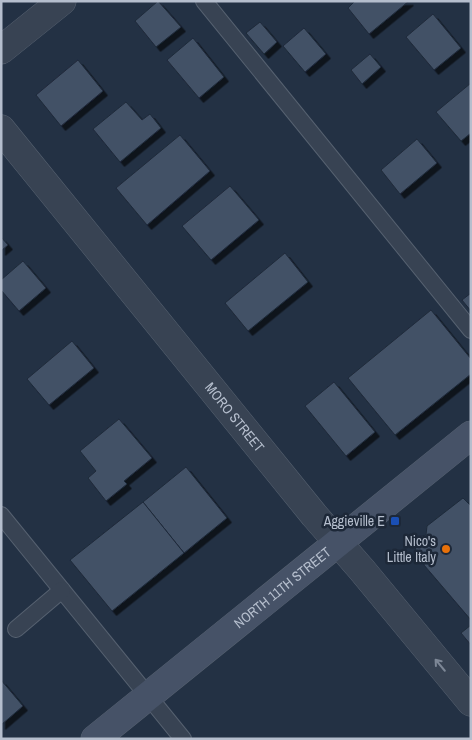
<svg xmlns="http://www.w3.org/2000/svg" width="472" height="740" font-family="'Archivo Narrow',sans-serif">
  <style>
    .building { fill: #425166; stroke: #1f2a3a; filter: url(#shadow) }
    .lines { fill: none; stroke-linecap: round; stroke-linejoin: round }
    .lane-casing { stroke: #566170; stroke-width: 18 }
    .street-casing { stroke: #566170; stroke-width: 29 }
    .secondary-casing { stroke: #566170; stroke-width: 29 }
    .lane { stroke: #384353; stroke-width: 16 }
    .street { stroke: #384353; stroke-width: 28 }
    .secondary { stroke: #465267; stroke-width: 28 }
    .oneway { stroke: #7d8796 }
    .transit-dot { fill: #1a4fb4; stroke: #1d2838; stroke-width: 2 }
    .food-dot { fill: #e8710a; stroke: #1d2838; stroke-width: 2 }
    .labels { text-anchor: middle; stroke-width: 5; stroke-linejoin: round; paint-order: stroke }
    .street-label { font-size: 14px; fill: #b5becd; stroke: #1d2838 }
    .poi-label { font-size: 14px; fill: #b5becd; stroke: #1d2838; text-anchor: end }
  </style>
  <defs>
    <filter id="shadow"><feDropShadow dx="4.5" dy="4.5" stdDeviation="0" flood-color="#0009"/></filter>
  </defs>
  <rect width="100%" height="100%" fill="#233144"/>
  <g class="building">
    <path d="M158 1 181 27 156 47 135 21Z"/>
    <path d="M355 1H409L369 34 348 8Z"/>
    <path d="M433 14 461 48 434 70 406 37Z"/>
    <path d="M260 22 277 42 264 54 246 33Z"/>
    <path d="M304 28 326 54 305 72 283 46Z"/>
    <path d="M193 38 224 77 199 98 167 60Z"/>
    <path d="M370 54 381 67 362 84 351 70Z"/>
    <path d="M78 60 103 91 61 126 36 95Z"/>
    <path d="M471 83V133L461 141 436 112Z"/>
    <path d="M126 102 142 120 150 114 161 128 120 162 93 129Z"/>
    <path d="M180 135 210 171 147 225 116 188Z"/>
    <path d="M417 139 437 163 400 194 381 170Z"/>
    <path d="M230 186 259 220 211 260 182 226Z"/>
    <path d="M1 237 8 245 1 251Z"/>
    <path d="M285 253 308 282 248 331 225 303Z"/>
    <path d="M23 261 46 288 19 311 1 290V280Z"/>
    <path d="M471 293V311L462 300Z"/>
    <path d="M431 310 471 359V374L395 435 348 378Z"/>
    <path d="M72 341 94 368 49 405 27 379Z"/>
    <path d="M334 382 375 432 346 456 305 406Z"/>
    <path d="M119 419 152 458 124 481 127 484 106 501 88 478 96 471 80 451Z"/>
    <path d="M186 467 227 518 184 553 143 502Z"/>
    <path d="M463 498 471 506V620L424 565 425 558 415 554 417 537 426 535 427 526Z"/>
    <path d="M143 502 184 553 112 611 70 560Z"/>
    <path d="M471 625V645L461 633Z"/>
    <path d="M1 680 23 706 1 725Z"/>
  </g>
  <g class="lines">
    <defs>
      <g id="lane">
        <path d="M204 1 471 330"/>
        <path d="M1 515 183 739"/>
        <path d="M16 629 62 590"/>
      </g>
      <g id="street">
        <path d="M1 50 62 1"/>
        <path id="s1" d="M1 129 314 515 362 570 471 702"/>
      </g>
      <g id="secondary">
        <path id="s2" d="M95 739 471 435"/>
      </g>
    </defs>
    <use href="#lane" class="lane-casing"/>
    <use href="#street" class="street-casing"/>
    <use href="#secondary" class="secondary-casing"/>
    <use href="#lane" class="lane"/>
    <use href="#street" class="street"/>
    <use href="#secondary" class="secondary"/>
  </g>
  <defs><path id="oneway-shaft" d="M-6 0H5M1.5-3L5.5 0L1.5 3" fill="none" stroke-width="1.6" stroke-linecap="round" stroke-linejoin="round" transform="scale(1.25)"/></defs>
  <use class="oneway" href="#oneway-shaft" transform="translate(440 665) rotate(-130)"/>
  <rect class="transit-dot" x="390" y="516" width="10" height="10" rx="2.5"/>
  <circle class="food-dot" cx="446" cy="549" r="5"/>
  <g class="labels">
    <g class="street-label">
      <text dy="5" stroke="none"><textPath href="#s1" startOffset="371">MORO STREET</textPath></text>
      <text dy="5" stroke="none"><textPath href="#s2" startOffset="241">NORTH 11TH STREET</textPath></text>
    </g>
    <g class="poi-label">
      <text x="385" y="526">Aggieville E</text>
      <text x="436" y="546">Nico's<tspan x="436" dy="16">Little Italy</tspan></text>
    </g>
  </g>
  <rect width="472" height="740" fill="none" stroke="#b5becd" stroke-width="5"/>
</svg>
